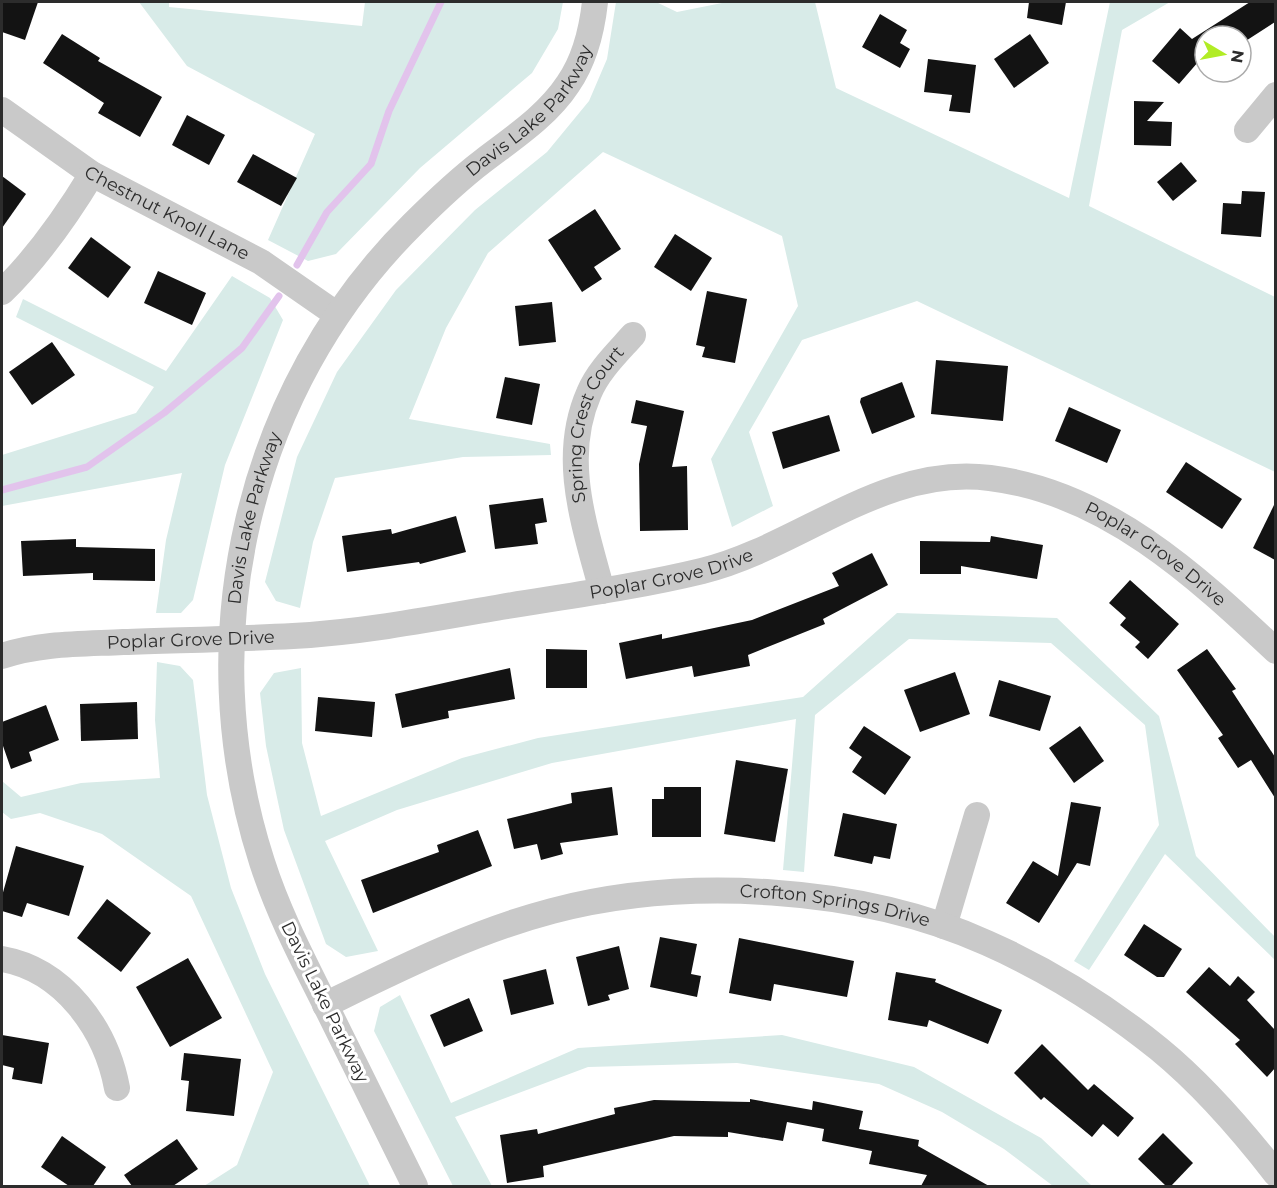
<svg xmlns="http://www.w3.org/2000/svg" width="1277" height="1188" font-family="Montserrat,sans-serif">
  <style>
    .green { fill: #d8ebe8 }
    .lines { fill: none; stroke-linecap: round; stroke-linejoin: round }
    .stream { stroke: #e2c3ec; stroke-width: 7 }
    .building { fill: #131313 }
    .minor { stroke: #c9c9c9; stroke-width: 26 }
    .labels { text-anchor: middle; stroke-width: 6; stroke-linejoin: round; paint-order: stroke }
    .street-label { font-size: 18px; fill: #2c2c2c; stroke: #fff }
  </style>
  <rect width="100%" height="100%" fill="#fff"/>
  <g class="green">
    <path d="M139 2H169V7L362 26 365 2H563L558 29 532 73 420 168 336 254 308 261 268 240 315 134 187 66Z"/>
    <path d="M616 2H656L677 12 727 2H815L836 88 1069 198 1110 2H1170L1122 30 1089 206 1275 297V472L917 301 802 340 749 432 773 506 732 527 711 459 798 306 782 236 603 152 488 253 446 328 409 419 550 444 551 455 463 457 335 478 313 542 300 608 276 601 265 582 297 457 337 372 396 290 475 210 547 152 589 101 607 59Z"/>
    <path d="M232 276 270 298 283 320 225 465 193 600 181 613H156L166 540 182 473 2 506V455L136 413 154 387 16 317 23 299 166 371Z"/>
    <path d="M897 613 1057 618 1159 716 1196 856 1275 937V960L1165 854 1089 970 1074 961 1159 825 1145 725 1051 643 909 639 815 715 804 872 783 870 796 719 552 763 397 810 325 841 378 951 346 957 326 944 284 830 266 746 260 693 274 673 301 668 302 743 321 816 462 758 538 738 803 697Z"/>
    <path d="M157 662 180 666 193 680 207 795 231 888 265 974 370 1186H204L237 1165 273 1072 191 896 102 834 40 813 11 819 2 812V781L21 797 81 783 160 778 155 720Z"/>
    <path d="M400 995 451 1103 578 1048 782 1035 914 1067 1041 1138 1092 1186H1053L1004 1149 942 1112 879 1084 737 1063 588 1067 455 1117 492 1186H453L374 1031 380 1007Z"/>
  </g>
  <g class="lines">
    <g class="stream">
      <path d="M297 265 327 212 371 164 389 111 441 2"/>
      <path d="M2 490 87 467 164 413 242 348 279 296"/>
    </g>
  </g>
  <g class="building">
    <path d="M2 2H38L25 40 2 32Z"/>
    <path d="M1029 2H1066L1062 25 1027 18Z"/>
    <path d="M1250 2H1275V22L1241 44V36H1205V54L1179 84 1152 61 1180 28 1192 39Z"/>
    <path d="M880 14 907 30 900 43 910 49 900 68 862 47Z"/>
    <path d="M62 34 100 58 98 61 162 97 140 137 98 113 104 103 43 63Z"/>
    <path d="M1030 34 1049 63 1014 88 994 59Z"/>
    <path d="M928 59 976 65 970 113 949 111 952 95 924 92Z"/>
    <path d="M1134 101 1164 102 1147 121 1172 122 1171 146 1134 145Z"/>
    <path d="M187 115 225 135 209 165 172 145Z"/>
    <path d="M253 154 297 178 281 206 237 182Z"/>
    <path d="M1181 162 1197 181 1173 201 1157 182Z"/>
    <path d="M2 176 26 194 2 228Z"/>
    <path d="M1242 191 1265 192 1261 237 1221 234 1223 203 1241 204Z"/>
    <path d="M595 209 621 249 594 267 602 279 582 292 548 240Z"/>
    <path d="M675 234 712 258 691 291 654 267Z"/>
    <path d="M91 237 131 267 108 298 68 268Z"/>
    <path d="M158 271 206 293 192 325 144 303Z"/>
    <path d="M707 291 747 299 735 363 702 357 705 347 696 345Z"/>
    <path d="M552 302 556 342 519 346 515 306Z"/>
    <path d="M52 342 75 375 32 405 9 372Z"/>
    <path d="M936 360 1008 366 1003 421 931 414Z"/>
    <path d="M505 377 540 384 532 425 496 418Z"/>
    <path d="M902 382 915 417 872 434 860 402 861 398Z"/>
    <path d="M636 400 684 411 672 467 687 466 688 530 640 531 639 464 647 426 631 423Z"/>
    <path d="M1069 407 1121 430 1107 463 1055 441Z"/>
    <path d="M829 415 840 451 783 469 772 432Z"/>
    <path d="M1186 462 1242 499 1222 529 1166 492Z"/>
    <path d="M543 498 547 522 535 524 538 544 495 549 489 505Z"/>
    <path d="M1275 503V560L1253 548Z"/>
    <path d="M456 516 466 552 420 564 419 562 347 572 342 536 391 529 392 534Z"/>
    <path d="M991 536 1043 545 1037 579 961 566V574H920V541L990 542Z"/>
    <path d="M76 539V547L155 549V581L93 580V573L23 576 21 541Z"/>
    <path d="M872 553 888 585 823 619 825 624 748 655 750 666 694 677 692 666 626 679 619 643 662 634V639L752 620 839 586 832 573Z"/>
    <path d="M1130 580 1179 624 1148 659 1135 647 1140 642 1120 625 1126 618 1109 603Z"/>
    <path d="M546 649 587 650V688H546Z"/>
    <path d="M1207 649 1236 689 1232 691 1275 757V798L1251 760 1238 768 1218 738 1223 735 1177 670Z"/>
    <path d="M510 668 515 699 448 711 449 718 402 728 395 694Z"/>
    <path d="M955 672 970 714 920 732 904 690Z"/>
    <path d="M999 680 1051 696 1040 731 989 716Z"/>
    <path d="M318 697 375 702 372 737 315 731Z"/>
    <path d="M137 702 138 739 81 741 80 704Z"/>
    <path d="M46 705 59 740 29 752 32 761 11 769 2 743V722Z"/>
    <path d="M864 726 911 757 885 795 852 772 862 757 849 748Z"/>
    <path d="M1080 726 1104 761 1074 783 1049 748Z"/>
    <path d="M736 760 788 769 775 842 724 834Z"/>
    <path d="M612 787 618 835 560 843 563 854 541 860 537 844 514 849 507 819 572 803 571 793Z"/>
    <path d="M664 787H701V837H652V799H664Z"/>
    <path d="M1071 802 1101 807 1090 866 1077 863 1039 923 1006 903 1033 861 1058 876Z"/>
    <path d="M843 813 897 824 890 859 874 856 872 864 834 856Z"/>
    <path d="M478 830 492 866 373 913 361 880 439 852 437 845Z"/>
    <path d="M16 846 84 866 69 916 27 903 22 917 2 911V896Z"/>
    <path d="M107 899 151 933 121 972 77 938Z"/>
    <path d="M1144 924 1182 949 1164 977H1157L1124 955Z"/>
    <path d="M660 937 697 944 691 974 701 976 697 997 650 987Z"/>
    <path d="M739 938 854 961 847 997 774 984 771 1001 729 993Z"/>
    <path d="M619 946 629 989 608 995 610 1000 588 1006 576 957Z"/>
    <path d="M188 958 222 1018 170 1047 136 987Z"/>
    <path d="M1209 967 1230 986 1238 976 1255 992 1247 1000 1275 1030V1068L1267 1077 1235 1044 1240 1040 1186 992Z"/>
    <path d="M546 969 554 1004 511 1015 503 980Z"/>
    <path d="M896 972 936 979 935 982 1002 1010 988 1044 929 1020 927 1027 888 1020Z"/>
    <path d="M469 998 483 1031 444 1047 430 1015Z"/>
    <path d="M2 1035 49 1043 42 1084 12 1079 14 1068 2 1065Z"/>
    <path d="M1042 1044 1088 1090 1094 1084 1134 1118 1118 1137 1103 1124 1092 1137 1044 1097 1041 1100 1014 1073Z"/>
    <path d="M184 1053 241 1059 234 1116 186 1111 189 1081 181 1080Z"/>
    <path d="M750 1099 812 1110 813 1101 863 1111 859 1129 919 1140 918 1146 989 1186H921L927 1175 869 1164 872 1151 822 1141 824 1129 787 1122 783 1141 728 1132V1137L674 1136 543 1166 544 1177 507 1183 500 1135 537 1129 538 1134 615 1114 614 1108 654 1100 750 1102Z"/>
    <path d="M1163 1133 1193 1163 1171 1186H1166L1138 1159Z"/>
    <path d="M62 1136 106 1167 93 1186H69L41 1167Z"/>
    <path d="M177 1139 198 1169 173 1186H132L124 1175Z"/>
  </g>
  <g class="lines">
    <g class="minor">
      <path id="s1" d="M2 110 92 174 261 262 336 314"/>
      <path d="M1247 130 1276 95"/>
      <path d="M2 292C38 257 66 217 92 174"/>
      <path id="s2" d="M602 591C585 526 560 459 589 393 598 371 617 353 633 335"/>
      <path id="s3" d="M2 656C41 643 82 644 123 642 179 640 236 639 293 636 363 632 432 619 501 607 568 596 636 587 702 571 800 547 884 464 990 478 1105 492 1195 575 1276 651"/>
      <path d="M944 926 977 815"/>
      <path d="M2 959C64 970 106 1029 117 1088"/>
      <path id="s4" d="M325 1005C399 969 472 932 552 911 685 876 861 886 987 943 1048 970 1107 1007 1159 1049 1203 1085 1241 1129 1276 1174"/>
      <path id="s5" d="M415 1186C385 1126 355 1065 325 1004 302 958 278 912 262 862 190 640 246 389 413 224 435 202 458 180 483 161 513 138 547 116 568 84 584 61 592 29 595 2"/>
    </g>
  </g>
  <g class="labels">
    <g class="street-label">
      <text dy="6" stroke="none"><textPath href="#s5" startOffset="1212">Davis Lake Parkway</textPath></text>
      <text dy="6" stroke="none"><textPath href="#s1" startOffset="195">Chestnut Knoll Lane</textPath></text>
      <text dy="6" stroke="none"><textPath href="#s2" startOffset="174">Spring Crest Court</textPath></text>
      <text dy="6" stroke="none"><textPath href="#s5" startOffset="708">Davis Lake Parkway</textPath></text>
      <text dy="6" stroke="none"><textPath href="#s3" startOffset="1198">Poplar Grove Drive</textPath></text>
      <text dy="6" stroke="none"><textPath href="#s3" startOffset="676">Poplar Grove Drive</textPath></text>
      <text dy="6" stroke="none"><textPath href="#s3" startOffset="190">Poplar Grove Drive</textPath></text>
      <text dy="6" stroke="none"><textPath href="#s4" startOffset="532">Crofton Springs Drive</textPath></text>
      <text transform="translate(325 1002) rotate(64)" y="6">Davis Lake Parkway</text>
    </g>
  </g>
  <rect width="1277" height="1188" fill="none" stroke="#2c2c2c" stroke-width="6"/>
  <g transform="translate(1223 54) rotate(100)"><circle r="28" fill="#ffffff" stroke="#ababab" stroke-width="1.5"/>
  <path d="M0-4.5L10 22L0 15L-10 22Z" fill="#b1ec25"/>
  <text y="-9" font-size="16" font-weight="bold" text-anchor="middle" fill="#2c2c2c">N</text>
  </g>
</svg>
